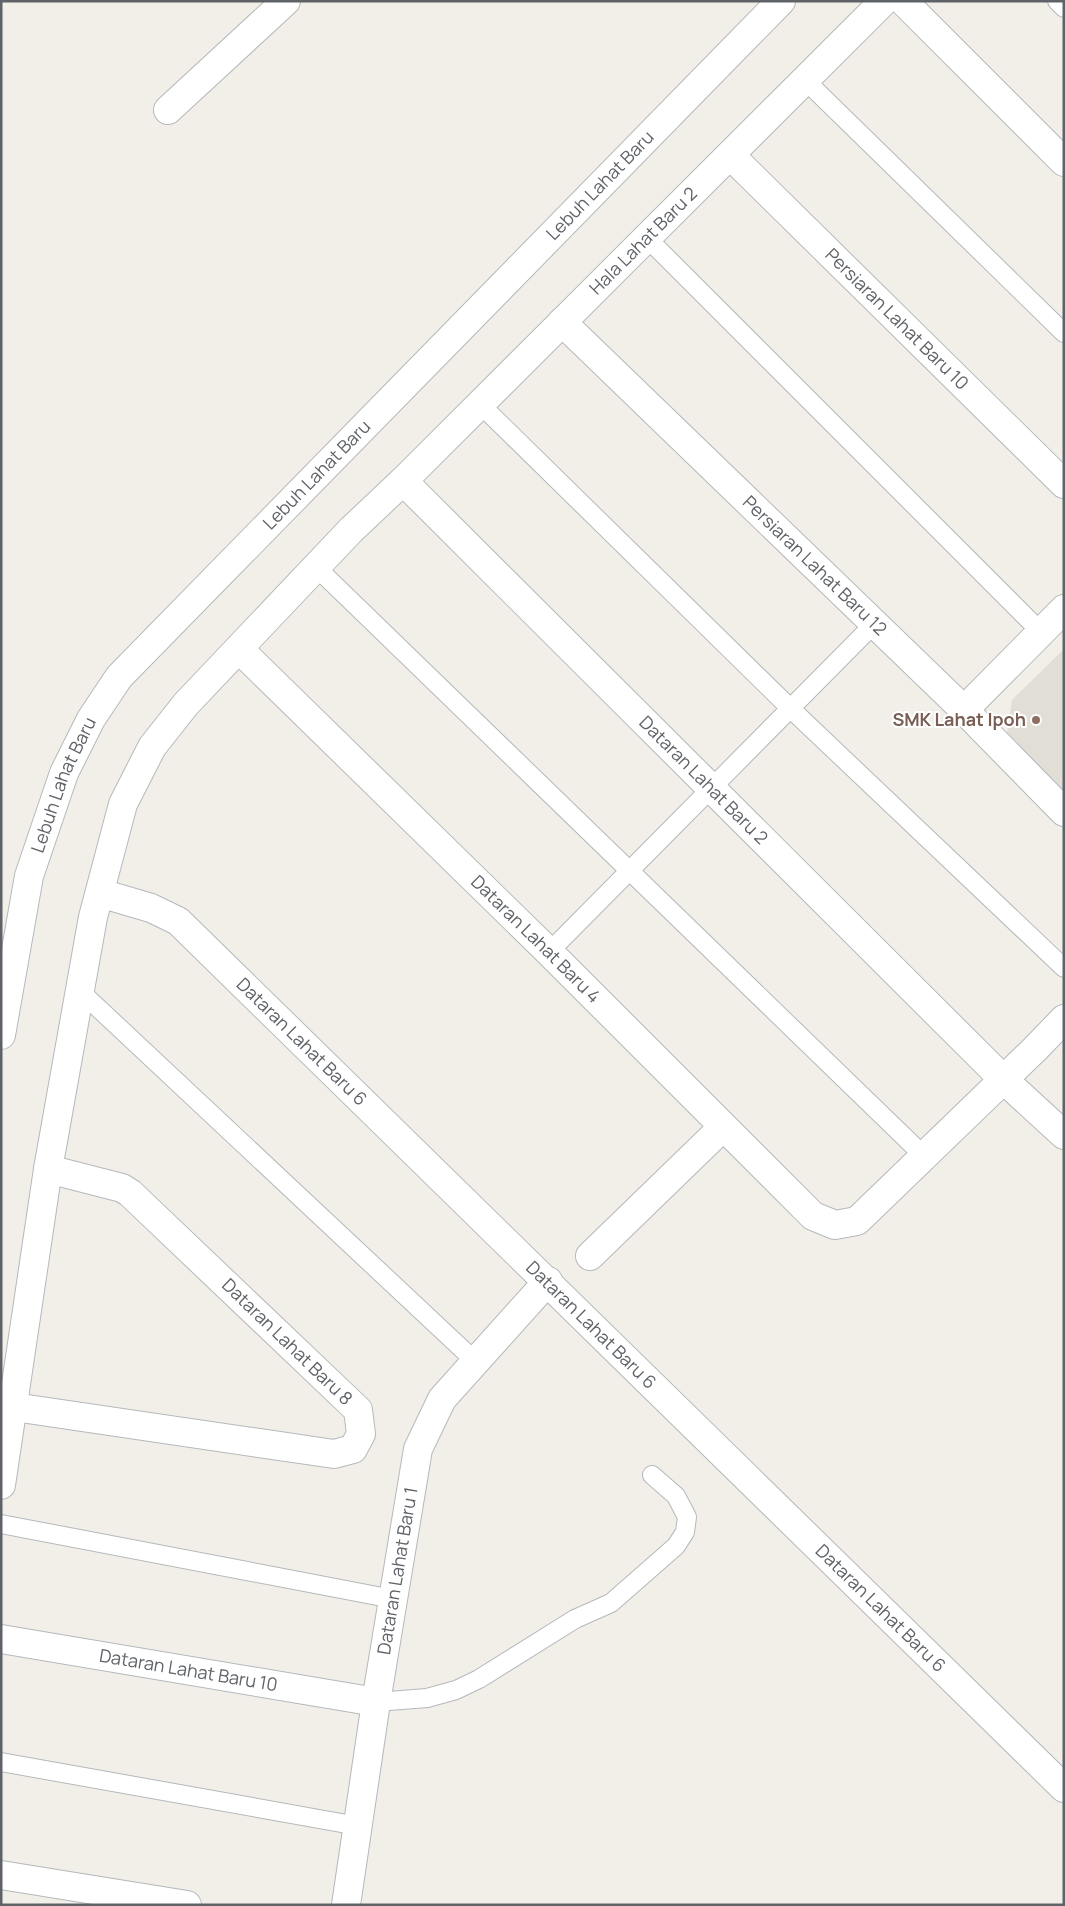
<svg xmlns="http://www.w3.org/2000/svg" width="1065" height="1906" font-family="Manrope,sans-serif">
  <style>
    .education { fill: #e1ded6 }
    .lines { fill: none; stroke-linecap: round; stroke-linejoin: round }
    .service-casing { stroke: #b5b8bc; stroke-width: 20 }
    .minor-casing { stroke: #b5b8bc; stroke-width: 30 }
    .tertiary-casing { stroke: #b5b8bc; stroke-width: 30 }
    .service { stroke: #fff; stroke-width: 18 }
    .minor { stroke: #fff; stroke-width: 28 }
    .tertiary { stroke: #fff; stroke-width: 28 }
    .education-dot { fill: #8d6e63; stroke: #fff; stroke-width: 2 }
    .labels { text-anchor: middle; stroke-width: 4; stroke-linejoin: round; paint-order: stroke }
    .street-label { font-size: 18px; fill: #5f6368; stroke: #fff }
    .education-label { font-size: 18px; font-weight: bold; fill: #785e54; stroke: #fff; text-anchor: end }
  </style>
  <rect width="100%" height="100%" fill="#f1efe8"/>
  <path class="education" d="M1064 649V798L1006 740 1012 700Z"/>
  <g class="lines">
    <defs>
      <g id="service">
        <path d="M1057 1 1064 8"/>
        <path d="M805 80 1064 333"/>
        <path d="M647 238 1041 632"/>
        <path d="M480 404 791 709 1064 968"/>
        <path d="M316 567 924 1156"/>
        <path d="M549 952 874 624"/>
        <path d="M80 991 476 1362"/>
        <path d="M1 1524 393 1599"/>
        <path d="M376 1702 427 1698 456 1690 479 1679 575 1619 611 1603 676 1546 685 1532 687 1517 676 1496 652 1475"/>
        <path d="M1 1762 358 1826"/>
      </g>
      <g id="minor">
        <path d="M903 1 1064 162"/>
        <path d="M168 110 286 1"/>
        <path id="s1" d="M730 155 1064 484"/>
        <path id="s2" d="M562 322 964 710 1064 812"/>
        <path id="s3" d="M403 481 1003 1079 1064 1135"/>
        <path id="s4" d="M239 649 549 952 813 1216 835 1225 857 1221 1035 1049 1064 1019"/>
        <path d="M964 710 1064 609"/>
        <path id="s5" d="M100 893 151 908 178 921 1064 1788"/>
        <path d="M590 1256 723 1127"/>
        <path d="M14 1407 334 1454 353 1449 361 1434 358 1410 130 1193 122 1188 48 1169"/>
        <path id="s6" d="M1 1485 48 1169 93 917 123 804 152 747 186 704 351 530 403 481 884 1"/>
        <path id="s7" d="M1 1639 376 1702"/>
        <path d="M1 1875 187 1905"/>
        <path id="s8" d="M346 1905 376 1702 418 1449 442 1399 548 1281"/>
      </g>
      <g id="tertiary">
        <path id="s9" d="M1 1035 29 876 64 773 91 719 119 677 781 1"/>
      </g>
    </defs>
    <use href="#service" class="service-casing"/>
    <use href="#minor" class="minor-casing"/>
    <use href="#tertiary" class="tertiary-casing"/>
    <use href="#service" class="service"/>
    <use href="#minor" class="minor"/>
    <use href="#tertiary" class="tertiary"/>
  </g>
  <circle class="education-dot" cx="1036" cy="720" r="5"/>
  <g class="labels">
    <g class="street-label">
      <text dy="6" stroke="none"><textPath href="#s9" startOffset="1069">Lebuh Lahat Baru</textPath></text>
      <text dy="6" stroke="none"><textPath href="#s6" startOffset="1462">Hala Lahat Baru 2</textPath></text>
      <text dy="6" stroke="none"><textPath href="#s1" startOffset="234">Persiaran Lahat Baru 10</textPath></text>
      <text dy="6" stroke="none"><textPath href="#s9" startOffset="664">Lebuh Lahat Baru</textPath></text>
      <text dy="6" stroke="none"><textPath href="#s2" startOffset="351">Persiaran Lahat Baru 12</textPath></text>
      <text dy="6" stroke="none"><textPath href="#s3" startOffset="424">Dataran Lahat Baru 2</textPath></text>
      <text dy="6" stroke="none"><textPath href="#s9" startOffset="259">Lebuh Lahat Baru</textPath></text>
      <text dy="6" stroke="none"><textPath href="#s4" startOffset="415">Dataran Lahat Baru 4</textPath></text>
      <text dy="6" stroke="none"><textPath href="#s5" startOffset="256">Dataran Lahat Baru 6</textPath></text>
      <text dy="6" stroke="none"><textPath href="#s5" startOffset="661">Dataran Lahat Baru 6</textPath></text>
      <text transform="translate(287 1342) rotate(44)" y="6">Dataran Lahat Baru 8</text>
      <text dy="6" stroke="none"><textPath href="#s8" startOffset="338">Dataran Lahat Baru 1</textPath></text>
      <text dy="6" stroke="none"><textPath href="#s5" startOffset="1066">Dataran Lahat Baru 6</textPath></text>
      <text dy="6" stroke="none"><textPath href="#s7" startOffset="190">Dataran Lahat Baru 10</textPath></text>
    </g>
    <g class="education-label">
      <text x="1026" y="726">SMK Lahat Ipoh</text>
    </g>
  </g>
  <rect width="1065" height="1906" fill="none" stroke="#5f6368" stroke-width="5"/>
</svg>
